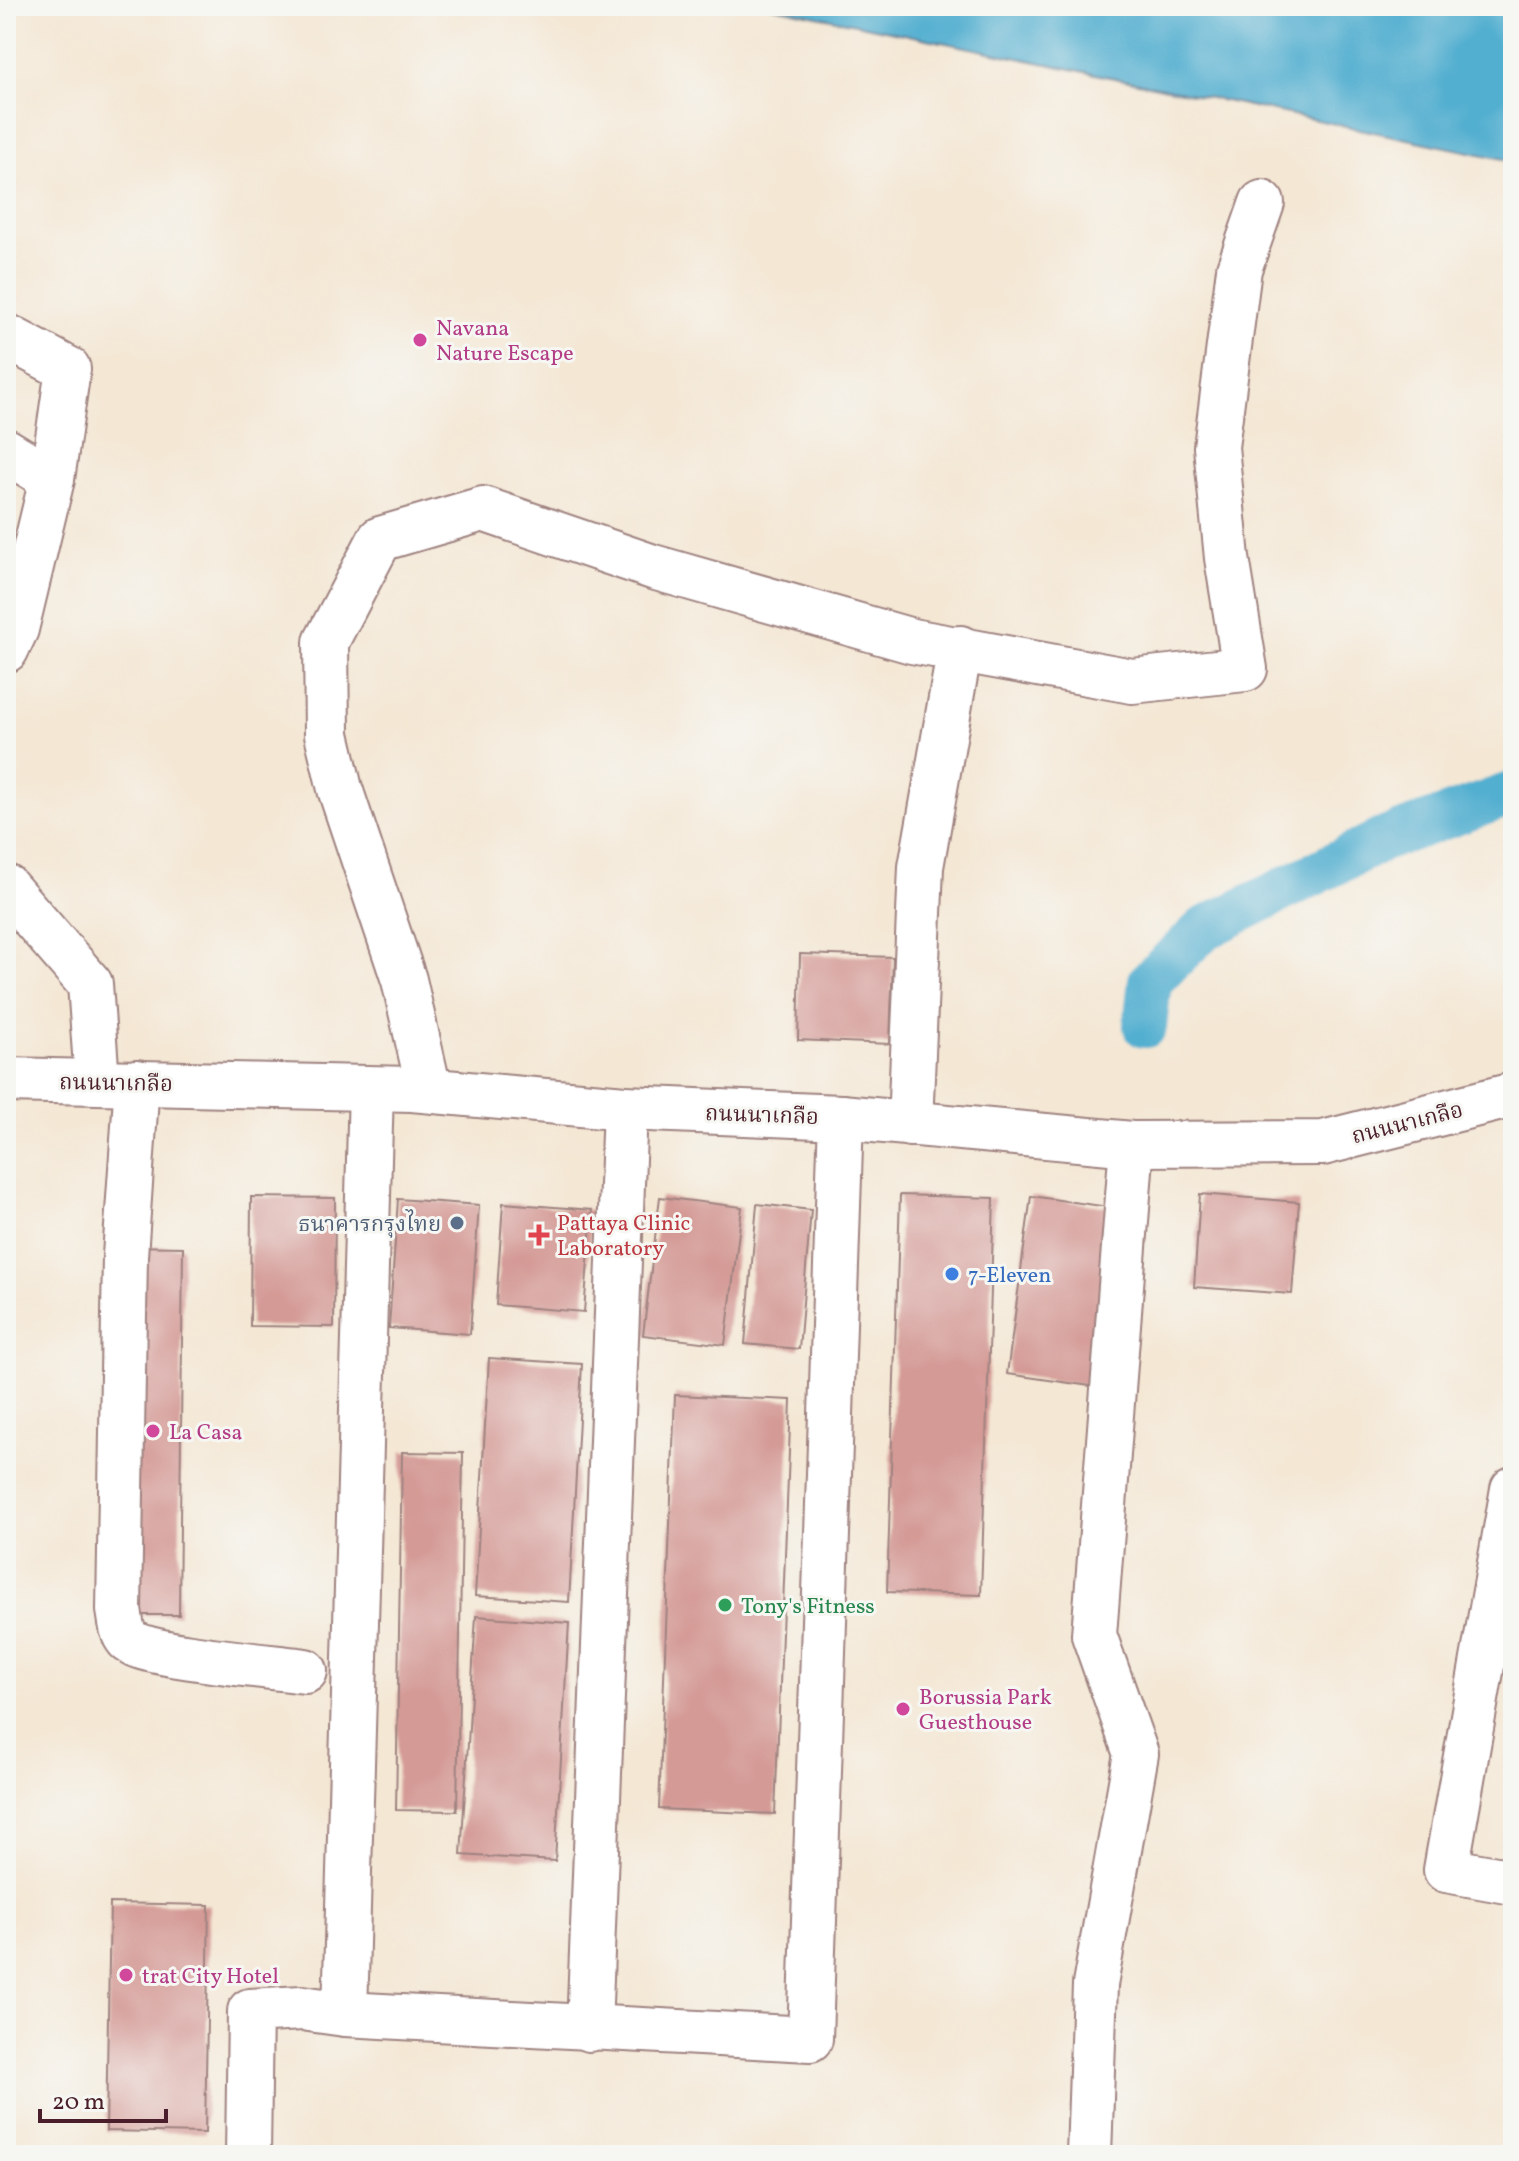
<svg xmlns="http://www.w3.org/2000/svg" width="1519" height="2161" font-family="Vollkorn,'Noto Serif Thai',serif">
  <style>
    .water { fill: #52afd0; stroke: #4e677e; stroke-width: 2 }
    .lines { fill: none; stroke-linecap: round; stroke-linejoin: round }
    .canal { stroke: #52afd0; stroke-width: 44 }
    .building { fill: #d49a95 }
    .minor-casing { stroke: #9f8380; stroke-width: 48 }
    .minor { stroke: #fff; stroke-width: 44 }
    .hotel-dot { fill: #d1479c; stroke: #f6f6f2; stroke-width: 3 }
    .service-dot { fill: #5c6f8a; stroke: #f6f6f2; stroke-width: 3 }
    .health-dot { fill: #e0444e; stroke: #f6f6f2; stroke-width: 3 }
    .shop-dot { fill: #3f7fe0; stroke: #f6f6f2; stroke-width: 3 }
    .leisure-dot { fill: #2e9e5b; stroke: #f6f6f2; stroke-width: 3 }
    .labels { text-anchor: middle; stroke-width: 6; stroke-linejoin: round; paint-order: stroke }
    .hotel-label { font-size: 22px; fill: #b23c85; stroke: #f6f6f2; text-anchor: start }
    .street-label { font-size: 22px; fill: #4a1f2b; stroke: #f6f6f2 }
    .health-label { font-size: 22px; fill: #be3a42; stroke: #f6f6f2; text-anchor: start }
    .service-label { font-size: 22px; fill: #4e5e75; stroke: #f6f6f2; text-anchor: end }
    .shop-label { font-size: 22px; fill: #366cbe; stroke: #f6f6f2; text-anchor: start }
    .leisure-label { font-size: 22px; fill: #27864d; stroke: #f6f6f2; text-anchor: start }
  </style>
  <rect width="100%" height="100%" fill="#f6f6f2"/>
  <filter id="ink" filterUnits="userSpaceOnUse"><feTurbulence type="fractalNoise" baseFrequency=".0125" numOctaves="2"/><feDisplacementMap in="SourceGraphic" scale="16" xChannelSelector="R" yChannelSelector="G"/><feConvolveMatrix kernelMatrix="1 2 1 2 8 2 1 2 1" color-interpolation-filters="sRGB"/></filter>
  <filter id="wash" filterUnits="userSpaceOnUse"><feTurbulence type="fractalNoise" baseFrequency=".006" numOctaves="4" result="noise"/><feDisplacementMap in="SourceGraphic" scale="32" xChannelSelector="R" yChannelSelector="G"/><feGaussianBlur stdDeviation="1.8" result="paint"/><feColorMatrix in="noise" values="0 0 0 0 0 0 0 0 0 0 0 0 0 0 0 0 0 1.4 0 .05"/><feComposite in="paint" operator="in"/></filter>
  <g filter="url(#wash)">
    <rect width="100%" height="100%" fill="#f4e7d4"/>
    <path class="water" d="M769 6H1513V161Z"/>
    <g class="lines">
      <path class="canal" d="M1145 1026 1150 981 1204 929 1382 840 1513 793"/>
    </g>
    <g id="blocks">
      <g class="building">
        <path d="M800 954 893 957 890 1044 798 1040Z"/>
        <path d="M1200 1194 1299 1202 1292 1294 1194 1287Z"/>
        <path d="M900 1195 994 1198 981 1595 887 1592Z"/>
        <path d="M1031 1196 1116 1208 1091 1386 1007 1374Z"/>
        <path d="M251 1197 335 1198 334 1327 250 1326Z"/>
        <path d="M660 1197 742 1207 725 1345 643 1335Z"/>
        <path d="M398 1199 479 1205 470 1334 389 1328Z"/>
        <path d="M503 1203 592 1210 584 1312 496 1305Z"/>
        <path d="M757 1204 811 1210 799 1349 745 1344Z"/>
        <path d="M127 1246 183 1247 179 1615H124Z"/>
        <path d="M489 1358 582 1364 569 1602 475 1596Z"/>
        <path d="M675 1395 791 1400 775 1814 659 1809Z"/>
        <path d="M402 1452 463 1453 457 1811 396 1810Z"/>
        <path d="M476 1616 569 1623 555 1861 461 1855Z"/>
        <path d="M110 1903 209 1905 205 2133 106 2131Z"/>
      </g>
    </g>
  </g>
  <g filter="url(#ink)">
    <use href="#blocks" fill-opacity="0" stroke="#9f8380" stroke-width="2"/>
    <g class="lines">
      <defs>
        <g id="minor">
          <path d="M6 336 68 369 52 479 16 629 6 650"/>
          <path d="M6 451 52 479"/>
          <path d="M6 887 90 984 97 1081"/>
          <path d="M6 1080 412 1089 625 1108 841 1117 1132 1144 1323 1143 1513 1095"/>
          <path d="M137 1082 125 1256 119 1610C121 1620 121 1632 128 1640 142 1656 277 1667 305 1671"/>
          <path d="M429 1090 404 980 340 789 327 734 326 642 380 539 483 509 653 567 912 641 1132 681 1245 669 1227 558 1216 447 1239 269 1262 203"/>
          <path d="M910 1124 921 867 960 648"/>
          <path d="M1513 1489 1446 1870 1513 1882"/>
          <path d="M345 2014 371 1089"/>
          <path d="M589 2029 625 1108"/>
          <path d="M248 2155 250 2011 302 2008 345 2014 810 2039 841 1117"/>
          <path d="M1089 2155 1095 1985 1136 1754 1094 1635 1132 1144"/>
        </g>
      </defs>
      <use href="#minor" class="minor-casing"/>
      <use href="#minor" class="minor"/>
    </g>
  </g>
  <g class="hotel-dot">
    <circle cx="420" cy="340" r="8"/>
    <circle cx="153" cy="1431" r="8"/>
    <circle cx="903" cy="1709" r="8"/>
    <circle cx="126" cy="1975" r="8"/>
  </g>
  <circle class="service-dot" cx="457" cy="1223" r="8"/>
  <path class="health-dot" d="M535 1223h8v8h8v8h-8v8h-8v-8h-8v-8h8z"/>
  <circle class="shop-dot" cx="952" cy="1274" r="8"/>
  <circle class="leisure-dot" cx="725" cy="1605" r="8"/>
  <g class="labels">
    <g class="hotel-label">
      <text x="436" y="335">Navana<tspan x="436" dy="25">Nature Escape</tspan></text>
      <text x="169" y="1439">La Casa</text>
      <text x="919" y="1704">Borussia Park<tspan x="919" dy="25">Guesthouse</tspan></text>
      <text x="142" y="1983">trat City Hotel</text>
    </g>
    <g class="street-label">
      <text transform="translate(116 1082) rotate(1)" y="8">ถนนนาเกลือ</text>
      <text transform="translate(762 1114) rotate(2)" y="8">ถนนนาเกลือ</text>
      <text transform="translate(1407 1122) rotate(-14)" y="8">ถนนนาเกลือ</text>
    </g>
    <g class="health-label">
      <text x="557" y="1230">Pattaya Clinic<tspan x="557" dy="25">Laboratory</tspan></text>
    </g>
    <g class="service-label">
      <text x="441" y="1231">ธนาคารกรุงไทย</text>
    </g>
    <g class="shop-label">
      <text x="968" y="1282">7-Eleven</text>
    </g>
    <g class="leisure-label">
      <text x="741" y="1613">Tony's Fitness</text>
    </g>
  </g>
  <rect width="1519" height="2161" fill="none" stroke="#f6f6f2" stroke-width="32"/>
  <path d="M40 2109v12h126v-12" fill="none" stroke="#4a1f2b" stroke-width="4"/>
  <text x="52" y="2109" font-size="24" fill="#4a1f2b" stroke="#f6f6f2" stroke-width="6" paint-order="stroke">20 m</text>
</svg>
